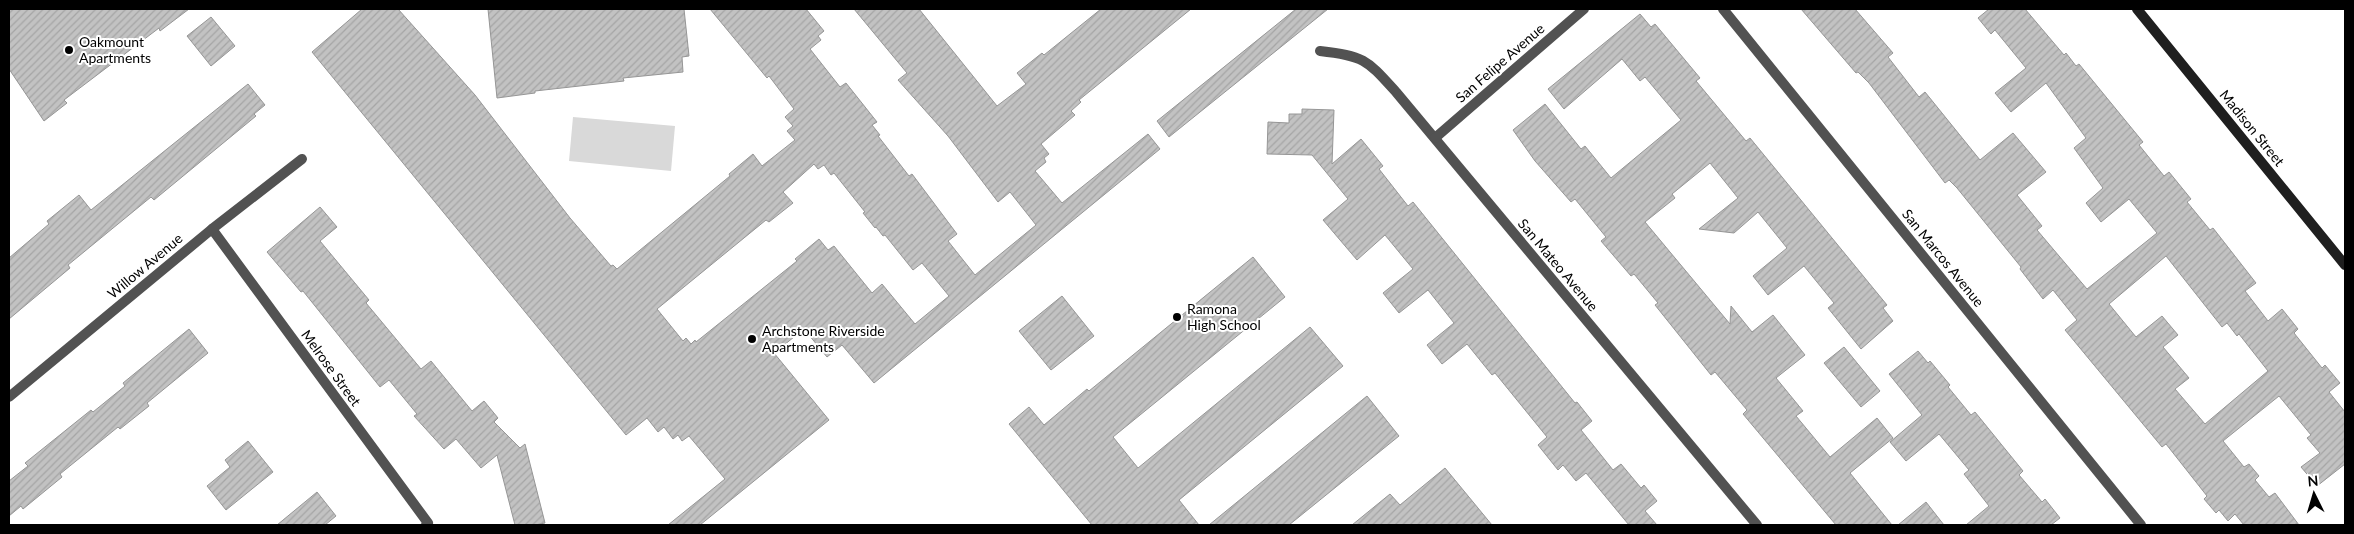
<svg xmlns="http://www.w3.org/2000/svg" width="2354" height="534" font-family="Lato,sans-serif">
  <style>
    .grass { fill: #d9d9d9 }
    .building { fill: url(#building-hatch); stroke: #969696; fill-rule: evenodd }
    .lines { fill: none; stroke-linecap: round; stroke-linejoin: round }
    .minor { stroke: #525252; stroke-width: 10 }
    .secondary { stroke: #1f1f1f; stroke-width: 10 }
    .poi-dot { fill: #000; stroke: #fff; stroke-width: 2 }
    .labels { text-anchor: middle; stroke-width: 4; stroke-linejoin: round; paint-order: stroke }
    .poi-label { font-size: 14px; fill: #000; stroke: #fff; text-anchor: start }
    .street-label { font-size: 14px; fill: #000; stroke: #fff }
  </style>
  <defs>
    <pattern id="building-hatch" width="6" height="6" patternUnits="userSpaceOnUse" patternTransform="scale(1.25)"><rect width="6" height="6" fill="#c2c2c2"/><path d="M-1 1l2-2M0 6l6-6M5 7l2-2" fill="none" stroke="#a5a5a5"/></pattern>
  </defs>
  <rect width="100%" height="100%" fill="#fff"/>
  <path class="grass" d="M573 117 675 126 671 171 569 161Z"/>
  <g class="building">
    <path d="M9 9H189L160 31 159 28 64 100 67 103 44 121 9 69Z"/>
    <path d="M362 9H398L475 95 570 218 611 266 613 265 617 269 730 176 729 174 753 154 762 166 795 140 787 131 793 126 785 117 794 109 769 76 767 78 710 9H806L824 31 818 36 821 40 810 49 840 87 846 83 877 122 872 125 880 135 878 136 909 176 912 174 957 234 948 241 975 275 1036 225 1010 192 998 202 948 136 898 80 907 73 854 9H919L997 106 1026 84 1017 73 1042 53 1044 55 1101 9H1191L1079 100 1081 102 1071 111 1075 115 1041 144 1049 154 1044 158 1046 162 1035 171 1062 203 1148 134 1160 149 874 383 842 345 827 357 804 329 774 353 829 420 700 525H668L725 479 689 436 682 441 678 435 673 439 664 427 658 432 647 418 626 435 312 52ZM814 164 818 169 824 165 831 175 834 173 865 212 863 213 875 228 876 227 883 236 885 235 913 270 922 263 949 296 915 324 882 284 872 293 834 246 828 250 819 239 795 259 797 261 696 342 695 340 691 344 686 338 683 341 657 309 766 220 769 222 793 203 783 192Z"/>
    <path d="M488 9H684L689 56 682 57 683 72 623 78 624 81 535 91V93L497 98Z"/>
    <path d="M1296 9H1328L1169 137 1157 121Z"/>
    <path d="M1801 9H1855L1893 53 1888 57 1919 97 1925 92 1980 160 2013 133 2046 172 2017 195 2042 226 2037 230 2087 289 2157 233 2129 199 2101 222 2086 203 2103 188 2074 148 2086 138 2046 83 2011 112 1995 93 2026 68 1995 30 1991 34 1978 18 1989 9H2025L2064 55 2066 53 2076 66 2079 64 2143 142 2139 145 2164 176 2169 172 2191 199 2187 202 2210 230 2213 228 2256 283 2245 291 2268 321 2282 309 2298 329 2294 333 2322 368 2325 365 2340 383 2329 392 2345 412V464L2317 486 2301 467 2320 453 2307 438 2311 435 2279 396 2223 441 2244 467 2249 464 2259 476 2255 480 2269 497 2275 493 2299 525H2244L2235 514 2228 521 2219 510 2216 513 2204 499 2207 496 2166 444 2162 447 2065 330 2077 320 2053 290 2043 299 2020 269 2021 267 1957 188 1949 180 1945 183 1869 83 1858 72 1856 73ZM2166 256 2222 327 2227 323 2237 336 2239 334 2268 371 2205 424 2175 389 2189 378 2163 347 2178 335 2162 316 2136 337 2109 304Z"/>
    <path d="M1640 14 1651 27 1655 24 1700 78 1696 81 1746 141 1750 138 1887 305 1883 308 1893 321 1861 349 1828 308 1834 303 1804 266 1768 295 1753 276 1787 248 1758 212 1734 233 1699 229 1738 198 1710 163 1672 194 1675 198 1645 222 1730 324 1731 306 1752 332 1773 315 1805 355 1776 378 1803 411 1796 416 1830 457 1877 418 1893 438 1850 473 1892 525H1836L1743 414 1747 410 1715 372 1711 375 1655 305 1658 303 1634 274 1631 276 1601 241 1606 237 1575 199 1571 202 1535 161 1513 130 1545 104 1581 149 1585 146 1611 178 1681 120 1645 77 1640 81 1622 59 1564 109 1548 89Z"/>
    <path d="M211 17 235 46 211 66 187 36Z"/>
    <path d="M248 84 265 105 254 114 256 116 154 200 151 197 107 233 68 265 70 268 9 319V258L49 224 47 221 79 195 91 210Z"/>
    <path d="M1302 109 1334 110 1332 164 1361 139 1383 166 1379 169 1408 206 1413 202 1575 403 1577 402 1592 421 1581 430 1613 470 1621 464 1641 488 1644 485 1657 501 1645 511 1657 525H1629L1586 473 1576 481 1563 465 1558 470 1538 445 1547 437 1495 373 1492 375 1467 344 1442 364 1427 345 1454 323 1428 290 1399 313 1383 293 1413 269 1385 235 1357 260 1323 220 1348 199 1312 155 1267 154 1268 122 1289 123V114H1302Z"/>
    <path d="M320 207 337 227 320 241 369 300 366 303 421 369 431 361 472 411 484 401 498 418 494 422 520 448 525 444 545 523 535 525H515L497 455 481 468 456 439 444 449 414 416 417 414 389 380 380 387 303 291 301 292 267 252Z"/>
    <path d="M1253 257 1285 297 1113 437 1138 468 1310 327 1343 366 1179 500 1199 525H1092L1009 424 1029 407 1044 425 1087 389 1089 391Z"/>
    <path d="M1062 296 1094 336 1051 370 1019 331Z"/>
    <path d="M189 329 208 353 147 403 149 406 120 429 118 427 60 474 62 477 23 509 21 506 9 516V481L28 466 25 463 91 410 93 412 125 386 123 383Z"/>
    <path d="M1844 347 1880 391 1861 407 1824 363Z"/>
    <path d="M1918 351 1928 363 1930 361 1950 385 1948 387 1971 415 1975 412 2001 444 2023 471 2019 475 2042 502 2045 499 2060 518 2051 525H1966L1989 506 1964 474 1969 470 1939 434 1906 461 1890 442 1922 415 1889 374Z"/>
    <path d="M1367 396 1399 436 1289 525H1209Z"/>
    <path d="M248 441 273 472 226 510 207 486 230 467 225 460Z"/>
    <path d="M1445 468 1492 525H1352L1390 494 1400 505Z"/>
    <path d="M317 492 336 516 325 525H277Z"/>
    <path d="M1926 502 1944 525H1898Z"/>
  </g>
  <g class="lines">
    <g class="minor">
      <path d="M1723 9 2141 525"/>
      <path d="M1320 51C1365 56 1367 60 1396 92L1757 525"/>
      <path d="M1435 138 1584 9"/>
      <path d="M212 229 428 523 426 525"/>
      <path d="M9 397 212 229 302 159"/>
    </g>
    <path class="secondary" d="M2137 9 2345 265"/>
  </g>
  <g class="poi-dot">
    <circle cx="69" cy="50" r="5"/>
    <circle cx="1177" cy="317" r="5"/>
    <circle cx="752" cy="339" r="5"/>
  </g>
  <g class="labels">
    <g class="poi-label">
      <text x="79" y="47">Oakmount<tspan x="79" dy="16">Apartments</tspan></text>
      <text x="1187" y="314">Ramona<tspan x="1187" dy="16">High School</tspan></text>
      <text x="762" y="336">Archstone Riverside<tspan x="762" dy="16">Apartments</tspan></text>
    </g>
    <g class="street-label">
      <text transform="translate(1500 63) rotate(-41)" y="5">San Felipe Avenue</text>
      <text transform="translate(2252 128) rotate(51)" y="5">Madison Street</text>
      <text transform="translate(1943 258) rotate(51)" y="5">San Marcos Avenue</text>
      <text transform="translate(1558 265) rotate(50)" y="5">San Mateo Avenue</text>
      <text transform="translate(145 266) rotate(-40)" y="5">Willow Avenue</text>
      <text transform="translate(331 368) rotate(54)" y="5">Melrose Street</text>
    </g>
  </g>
  <rect width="2354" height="534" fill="none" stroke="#000000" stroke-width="20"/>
  <g transform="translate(2314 494) rotate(355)" stroke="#ffffff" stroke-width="4" paint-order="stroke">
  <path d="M0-4L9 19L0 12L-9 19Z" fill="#000000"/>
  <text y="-8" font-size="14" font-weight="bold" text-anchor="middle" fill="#000000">N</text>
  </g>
</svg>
